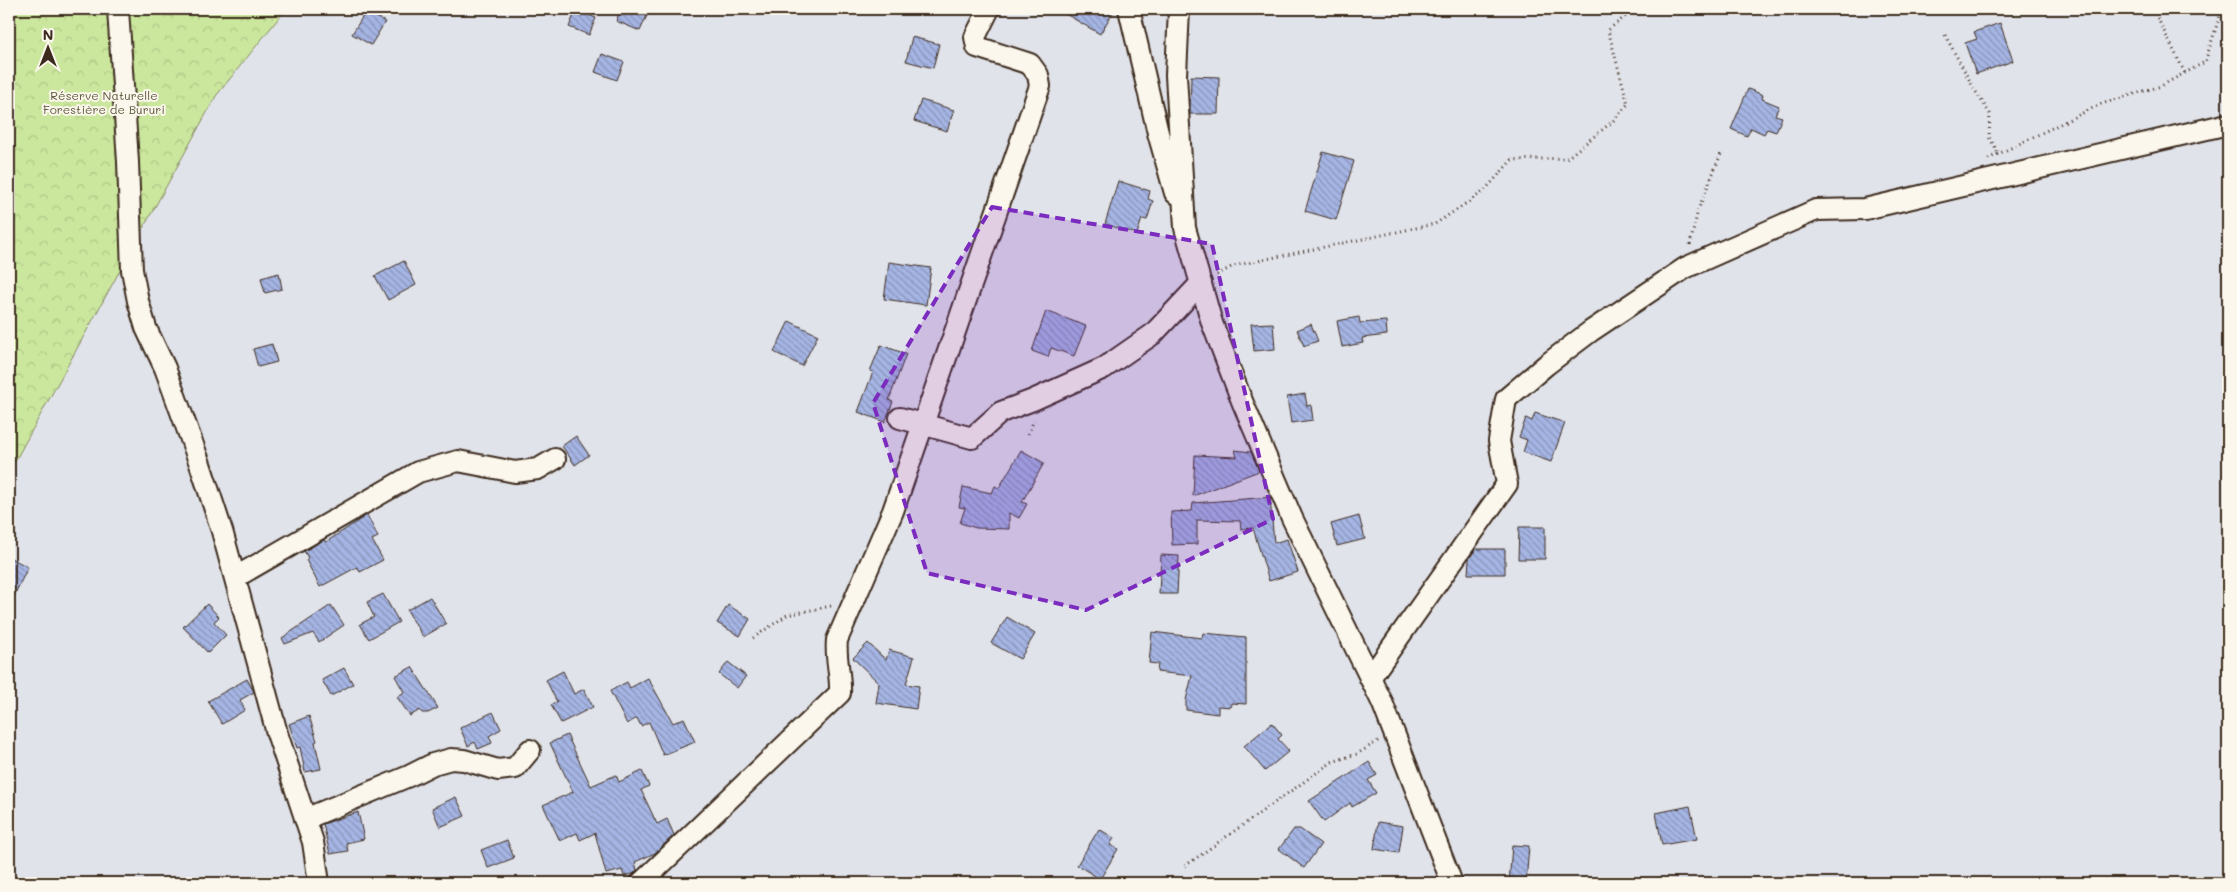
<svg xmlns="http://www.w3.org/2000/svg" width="2237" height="892" font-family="Mali,sans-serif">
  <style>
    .forest { fill: url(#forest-crowns); stroke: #83885e }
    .building { fill: url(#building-back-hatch); stroke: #3b2a1e }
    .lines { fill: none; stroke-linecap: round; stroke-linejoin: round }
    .minor-casing { stroke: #3b2a1e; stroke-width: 24 }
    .path { stroke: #3b2a1e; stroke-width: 3; stroke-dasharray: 1 4; stroke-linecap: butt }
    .minor { stroke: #fbf7ec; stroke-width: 20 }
    .marked { fill: #7b2cbf; fill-opacity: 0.2; stroke: #7b2cbf; stroke-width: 4; stroke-dasharray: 10 6; stroke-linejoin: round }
    .labels { text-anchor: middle; stroke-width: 4; stroke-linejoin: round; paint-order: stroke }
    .park-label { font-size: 12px; fill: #5f593e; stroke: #fbf7ec }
  </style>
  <defs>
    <pattern id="forest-crowns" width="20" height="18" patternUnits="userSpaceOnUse" patternTransform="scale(1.25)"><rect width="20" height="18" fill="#cbe79d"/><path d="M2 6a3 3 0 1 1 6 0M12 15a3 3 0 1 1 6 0" fill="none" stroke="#afc687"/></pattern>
    <pattern id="building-back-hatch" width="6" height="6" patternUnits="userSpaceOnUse" patternTransform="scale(1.25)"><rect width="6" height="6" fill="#a5b5e4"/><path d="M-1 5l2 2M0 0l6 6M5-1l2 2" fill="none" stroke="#8893b8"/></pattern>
  </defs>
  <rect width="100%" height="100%" fill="#e1e3ea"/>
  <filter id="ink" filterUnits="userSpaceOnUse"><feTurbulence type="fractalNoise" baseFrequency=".02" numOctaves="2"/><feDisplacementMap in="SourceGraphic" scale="10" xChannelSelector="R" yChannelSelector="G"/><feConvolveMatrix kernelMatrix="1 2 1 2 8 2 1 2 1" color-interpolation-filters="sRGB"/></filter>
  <g filter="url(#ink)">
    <path class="forest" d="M9 9H286L216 96 9 472Z"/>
    <g class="building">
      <path d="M621 9H650L640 31 616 21Z"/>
      <path d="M1057 9H1115L1100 34Z"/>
      <path d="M576 10 596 18 589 35 569 27Z"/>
      <path d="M366 11 385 22 371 45 352 34Z"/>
      <path d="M2000 23 2013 61 1976 74 1965 43 1977 39 1974 32Z"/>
      <path d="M912 37 939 44 933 68 906 61Z"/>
      <path d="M602 54 624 62 617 80 595 72Z"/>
      <path d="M1191 76 1219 77 1218 114H1190Z"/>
      <path d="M1748 89 1763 95 1762 99 1779 106 1775 115 1782 117 1776 132 1767 129 1764 134 1751 128 1747 136 1731 129Z"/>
      <path d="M921 100 954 110 947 131 914 121Z"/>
      <path d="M1323 152 1354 161 1336 220 1305 211Z"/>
      <path d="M1118 181 1150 191 1148 199 1153 201 1147 220 1142 219 1137 234 1105 224Z"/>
      <path d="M404 261 416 285 388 300 375 276Z"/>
      <path d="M889 262 931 268 926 305 884 299Z"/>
      <path d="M279 273 282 289 265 293 261 278Z"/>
      <path d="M1046 311 1086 326 1074 356 1051 348 1048 357 1032 351Z"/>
      <path d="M1359 317 1360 323 1386 321 1387 335 1362 338 1363 343 1342 347 1337 321Z"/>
      <path d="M789 321 818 335 802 366 774 352Z"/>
      <path d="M1273 323 1275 349 1254 351 1251 324Z"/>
      <path d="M1311 324 1318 341 1304 346 1297 330Z"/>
      <path d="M272 344 277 362 258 367 253 349Z"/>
      <path d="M881 345 906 354 889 400 893 402 885 422 858 412 873 372 870 371Z"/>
      <path d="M1305 394 1307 406 1311 405 1313 420 1291 423 1287 397Z"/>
      <path d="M1535 413 1565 423 1551 462 1523 452 1527 440 1519 437 1526 418 1532 421Z"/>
      <path d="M576 436 589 455 575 465 562 446Z"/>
      <path d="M1021 450 1044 463 1022 502 1027 504 1019 518 1009 513V529L976 528 960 523 965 508 959 507 963 487 992 493 995 486 999 488Z"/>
      <path d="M1235 450 1251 452 1259 471 1193 496 1195 455 1237 457Z"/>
      <path d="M1270 497 1274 543 1287 539 1298 572 1269 581 1253 528 1241 529 1240 521 1197 520V544L1172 545 1171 512 1192 511 1193 503Z"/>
      <path d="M367 515 378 537 372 540 383 560 360 572 357 567 320 587 306 560 308 558 304 551 324 540 326 542Z"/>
      <path d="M1359 516 1365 539 1337 546 1331 524Z"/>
      <path d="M1519 527H1545V559H1518Z"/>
      <path d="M1476 549H1505V574H1468L1469 559Z"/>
      <path d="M1161 555 1179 556 1177 594H1159Z"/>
      <path d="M9 557 28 567 9 606Z"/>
      <path d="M383 594 399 622 369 639 360 624 374 617 367 602Z"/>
      <path d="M430 597 446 624 423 637 407 610Z"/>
      <path d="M207 604 219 617 214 622 226 635 208 653 183 627Z"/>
      <path d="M331 605 344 625 319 642 313 633 285 644 282 638Z"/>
      <path d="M728 605 750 619 740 636 717 623Z"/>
      <path d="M1007 617 1035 634 1020 659 991 643Z"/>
      <path d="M1152 632 1202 638 1203 633 1246 637V704L1231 703V707L1218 706V714L1186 710V700L1192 676 1157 672 1158 664 1149 663Z"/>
      <path d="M868 643 886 660 889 650 914 657 906 684 919 686 916 709 876 703 879 683 853 658Z"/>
      <path d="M728 662 746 676 737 688 719 674Z"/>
      <path d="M412 667 438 708 428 713H422L420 710 410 716 397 697 404 692 395 676Z"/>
      <path d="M344 668 353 684 331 696 322 680Z"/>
      <path d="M563 671 574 694 584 689 593 707 561 723 551 705 557 702 546 680Z"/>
      <path d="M648 678 673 723 684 718 695 742 663 755 649 722 641 726 637 718 627 724 610 691 627 682 630 688Z"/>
      <path d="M247 679 254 692 240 700 245 710 222 724 208 701Z"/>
      <path d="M493 712 501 729 489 736 492 743 478 749 475 742 468 746 460 728Z"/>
      <path d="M309 716 317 741 315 742 321 769 305 772 300 747 297 748 289 724Z"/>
      <path d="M1272 723 1282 735 1278 739 1289 751 1265 771 1244 746Z"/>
      <path d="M567 735 591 786 616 775 619 782 642 771 649 786 641 790 657 824 667 819 674 835 655 853 635 862 637 870 633 874 624 876 622 870 606 874 595 833 580 840 577 833 560 841 543 805 573 792 550 743Z"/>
      <path d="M1369 762 1377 775 1368 780 1376 793 1352 807 1350 803 1324 822 1309 801Z"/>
      <path d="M456 797 465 816 440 827 432 808Z"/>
      <path d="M1690 806 1697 839 1662 845 1656 813Z"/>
      <path d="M358 812 364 839 346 843 348 851 330 854 323 824Z"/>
      <path d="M1378 822 1403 826 1399 853 1374 849Z"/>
      <path d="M1099 829 1114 838 1110 845 1118 849 1100 879 1077 865Z"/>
      <path d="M1294 829H1300L1321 844 1304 868 1279 849Z"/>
      <path d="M507 840 514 858 488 868 481 850Z"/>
      <path d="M1512 845 1529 846 1526 883H1509Z"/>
    </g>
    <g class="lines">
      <defs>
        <g id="minor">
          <path d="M118 9 128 162 132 270 138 301 146 328 165 368 200 464 222 531 277 733 313 842 319 883"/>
          <path d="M1129 9 1158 133 1175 193"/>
          <path d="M1179 9 1176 75 1185 228 1212 323 1242 401 1292 518 1382 702 1452 883"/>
          <path d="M900 418 972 438 1001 412 1033 400 1104 368 1153 334 1201 283"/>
          <path d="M236 577 418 472 458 461 515 472 538 469 555 459"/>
          <path d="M1370 678 1507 484 1499 441 1506 399 1546 365 1591 331 1685 268 1816 210 1865 209 2228 124"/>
          <path d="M305 819 409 776 433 764 451 759 464 760 498 770 515 768 530 750"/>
          <path d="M641 883 840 693C841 674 835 659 837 640L893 511 1040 86 1038 75 1030 64 977 47 975 37 989 9"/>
        </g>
      </defs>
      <use href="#minor" class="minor-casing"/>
      <g class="path">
        <path d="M2153 9 2185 73"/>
        <path d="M1945 35 1973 87 1990 114 1989 137 1998 153"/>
        <path d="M1988 159 2101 104 2161 86 2205 62 2222 9"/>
        <path d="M1690 245 1698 210 1721 154"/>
        <path d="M1217 275 1233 266 1435 224 1483 192 1512 160 1567 158 1612 122 1628 104 1608 30 1635 9"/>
        <path d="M1028 434 1034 420"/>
        <path d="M753 638 787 615 831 606"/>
        <path d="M1185 866 1332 762 1357 754 1378 741"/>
      </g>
      <use href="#minor" class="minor"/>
    </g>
  </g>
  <path class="marked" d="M992 207 1212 244 1273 519 1086 610 927 573 873 403Z"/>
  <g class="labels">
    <g class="park-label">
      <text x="104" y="100">Réserve Naturelle<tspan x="104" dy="14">Forestière de Bururi</tspan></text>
    </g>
  </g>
  <rect width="2237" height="892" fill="none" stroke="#fbf7ec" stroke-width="30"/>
  <rect x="15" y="15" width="2207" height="862" fill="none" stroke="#3b2a1e" stroke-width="2" filter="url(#ink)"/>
  <g transform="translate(48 48)" stroke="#fbf7ec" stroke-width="4" paint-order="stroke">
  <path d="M0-4L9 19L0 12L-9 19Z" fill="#3b2a1e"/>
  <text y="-8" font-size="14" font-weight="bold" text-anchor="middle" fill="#3b2a1e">N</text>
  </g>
</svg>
